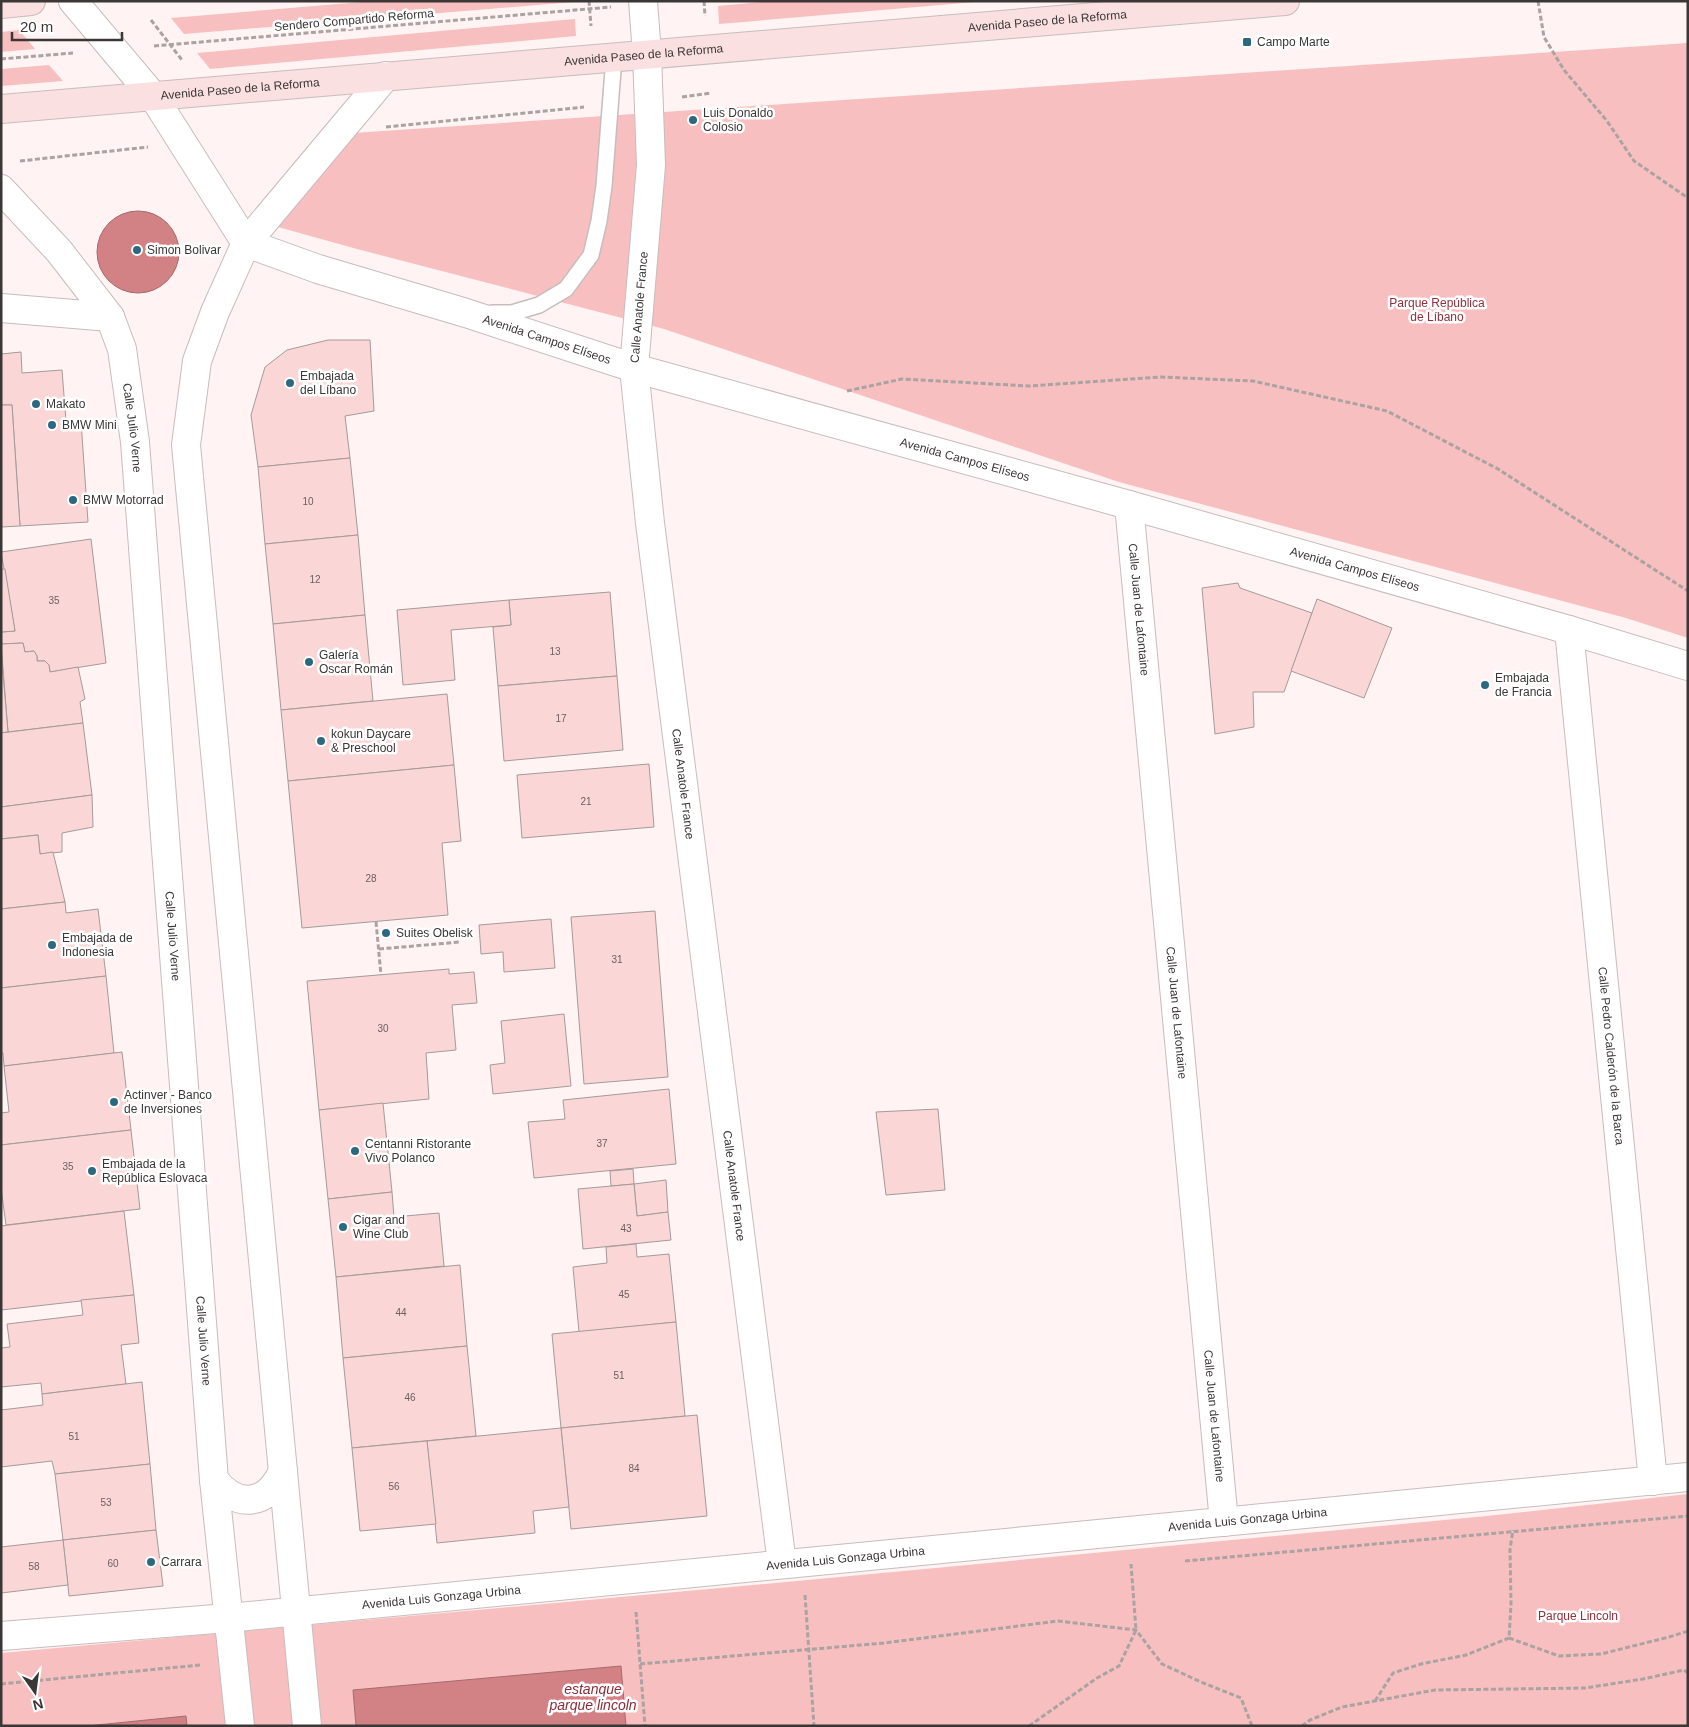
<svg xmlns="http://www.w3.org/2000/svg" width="1689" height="1727" font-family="Arial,sans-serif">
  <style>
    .green { fill: #f8bfc1 }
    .water { fill: #d28185; stroke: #a56b6e }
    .building { fill: #fad6d7; stroke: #a59a9a }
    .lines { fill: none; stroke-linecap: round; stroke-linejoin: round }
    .service-casing { stroke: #c8bcbc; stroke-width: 18 }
    .minor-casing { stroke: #c8bcbc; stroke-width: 30 }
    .tertiary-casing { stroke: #c8bcbc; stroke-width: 30 }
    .secondary-casing { stroke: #c8bcbc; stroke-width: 30 }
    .path { stroke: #aba2a2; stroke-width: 3; stroke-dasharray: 5 2.5; stroke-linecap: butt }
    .service { stroke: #fff; stroke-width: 15 }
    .minor { stroke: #fff; stroke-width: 28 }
    .tertiary { stroke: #fff; stroke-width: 28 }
    .secondary { stroke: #fae0e1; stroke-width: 28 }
    .poi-dot { fill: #2c6980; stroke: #fff; stroke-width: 2 }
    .labels { text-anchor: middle; stroke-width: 5; stroke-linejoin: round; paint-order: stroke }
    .number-label { font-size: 10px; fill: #6c5f5f }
    .street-label { font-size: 12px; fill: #3c3737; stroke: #fff }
    .poi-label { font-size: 12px; fill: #3c3737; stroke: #fff; text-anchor: start }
    .park-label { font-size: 12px; fill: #90303c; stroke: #fff }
    .water-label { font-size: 14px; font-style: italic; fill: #8c2c39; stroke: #fff }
  </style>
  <rect width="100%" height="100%" fill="#fff3f3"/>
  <g class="green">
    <path d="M374 1 574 2 184 34 171 18Z"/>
    <path d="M773 1H987L719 24 718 6Z"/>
    <path d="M575 19 576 36 210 69 197 53Z"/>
    <path d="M19 30 35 49 1 52V32Z"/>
    <path d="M1688 43V638L1626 618 1119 482 664 329 357 249 278 227 325 167 353 133Z"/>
    <path d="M49 65 63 81 1 86V69Z"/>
    <path d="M1688 1494V1726H1V1653L786 1582 1487 1516Z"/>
  </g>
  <g class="water">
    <circle cx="138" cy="252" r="41"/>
    <path d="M621 1666 626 1726H356L353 1690Z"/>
    <path d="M186 1716 187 1726H87Z"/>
  </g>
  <g class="building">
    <path d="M328 340H370L374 411 345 416 350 458 258 467 251 415 265 367 287 350Z"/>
    <path d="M21 352 22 373 62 370 66 421H81L88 522 20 526 12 405H1V354Z"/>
    <path d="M1 405H12L20 526 1 527Z"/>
    <path d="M350 458 358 535 265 544 258 467Z"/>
    <path d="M358 535 365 615 273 624 265 544Z"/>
    <path d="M91 539 106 663 50 672 49 665 45 661H37V656L34 651 25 652 23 643 1 644V632L15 631 1 552Z"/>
    <path d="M1 569H5L15 631 1 632Z"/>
    <path d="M1238 583 1240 588 1312 613 1284 692H1253L1254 727 1215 734 1202 588Z"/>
    <path d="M610 592 617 676 498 686 493 627 511 625 509 600Z"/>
    <path d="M1317 599 1392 628 1364 698 1291 671Z"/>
    <path d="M509 600 511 625 451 630 455 680 403 685 397 610Z"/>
    <path d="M365 615 373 701 281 710 273 624Z"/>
    <path d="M23 643 25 652 34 651 37 656V661H45L49 665 50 672 78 667 85 699 80 702 83 723 8 732 1 644Z"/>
    <path d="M1 650 8 732 1 733Z"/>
    <path d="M617 676 623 750 504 761 498 686Z"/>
    <path d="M447 694 454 765 288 781 281 710Z"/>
    <path d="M83 723 92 795 1 807V733Z"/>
    <path d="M649 764 654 827 522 838 517 775Z"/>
    <path d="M454 765 461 841 442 843 448 915 302 928 288 781Z"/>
    <path d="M92 795 93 827 62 833V852L40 854 38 835 1 839V807Z"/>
    <path d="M38 835 40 854 53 852 65 902 1 909V839Z"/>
    <path d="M65 902 66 913 98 909 106 976 1 988V909Z"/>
    <path d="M655 911 668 1077 584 1084 571 917Z"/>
    <path d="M551 919 555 968 504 972 503 952 481 954 479 925Z"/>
    <path d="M449 969V974L474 972 477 1003 452 1005 456 1050 426 1053 429 1099 319 1110 307 981Z"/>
    <path d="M106 976 114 1053 4 1066 3 1053H1V988Z"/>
    <path d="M564 1014 571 1086 493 1094 490 1065 505 1063 501 1021Z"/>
    <path d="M122 1052 131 1130 1 1145V1113L9 1112 4 1066Z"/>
    <path d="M669 1089 676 1164 534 1178 528 1122 565 1119 563 1100Z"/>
    <path d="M383 1103 392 1192 328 1199 319 1110Z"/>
    <path d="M938 1109 945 1190 886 1195 876 1112Z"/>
    <path d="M131 1130 140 1209 6 1225 1 1188V1145Z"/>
    <path d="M633 1169 634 1184 611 1186 610 1171Z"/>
    <path d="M666 1180 668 1212 637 1216 634 1184Z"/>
    <path d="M634 1184 637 1216 668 1212 671 1240 583 1249 578 1189Z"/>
    <path d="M392 1192 394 1217 439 1213 444 1266 336 1277 328 1199Z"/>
    <path d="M124 1211 134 1295 1 1310V1226Z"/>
    <path d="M636 1244 637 1257 669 1254 676 1322 579 1332 573 1267 607 1263 606 1247Z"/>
    <path d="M460 1265 467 1346 343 1358 336 1277Z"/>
    <path d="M134 1295 139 1343 121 1345 126 1384 42 1394 41 1383 1 1387V1348L10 1347 7 1324 83 1315 81 1300Z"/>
    <path d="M676 1322 685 1416 561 1428 552 1334Z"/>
    <path d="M467 1346 476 1436 352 1448 343 1358Z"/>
    <path d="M142 1382 150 1464 55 1474 52 1461 1 1467V1410L43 1405 42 1394Z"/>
    <path d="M697 1415 707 1516 571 1529 561 1428Z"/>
    <path d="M561 1428 569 1507 533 1511 535 1533 437 1543 427 1441Z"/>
    <path d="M427 1441 436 1524 360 1531 352 1448Z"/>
    <path d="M150 1464 156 1530 63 1540 55 1474Z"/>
    <path d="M156 1530 163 1586 69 1596 63 1540Z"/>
    <path d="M63 1540 68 1585 1 1593V1547Z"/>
  </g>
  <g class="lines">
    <defs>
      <path id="service" d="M492 313H512L539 305 566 289 591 255 599 221 604 186 614 57"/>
      <g id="minor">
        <path id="s1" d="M634 368 650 523 782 1564"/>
        <path id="s2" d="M1129 505 1224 1522"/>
        <path id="s3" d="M1569 630 1653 1481"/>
        <path id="s4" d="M1 1636 228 1618 1688 1477"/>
      </g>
      <g id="tertiary">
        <path d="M73 1 153 96 246 243"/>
        <path id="s5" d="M1 189 59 251 110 317 122 349 135 442 214 1480 240 1726"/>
        <path id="s6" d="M246 243 318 269 466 313 634 368 1129 505 1569 630 1688 666"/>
        <path d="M1 308 110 317"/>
        <path id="s7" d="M634 368 651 165 647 54 643 1"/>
        <path d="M214 1480C238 1509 267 1506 283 1471"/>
        <path d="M307 1726 186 445 197 361 215 312 246 243 386 76"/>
      </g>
      <g id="secondary">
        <path d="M1 4 31 1"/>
        <path id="s8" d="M1 109 1285 1"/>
      </g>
    </defs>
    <use href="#service" class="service-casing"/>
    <use href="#minor" class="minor-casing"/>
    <use href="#tertiary" class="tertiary-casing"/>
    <use href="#secondary" class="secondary-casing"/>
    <g class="path">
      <path d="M589 1 591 26"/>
      <path d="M704 1 705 16"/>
      <path d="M1538 1 1544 37 1564 70 1607 121 1634 161 1688 198"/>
      <path d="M151 20 182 60"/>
      <path d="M154 46 611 7"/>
      <path d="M1 59 73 53"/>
      <path d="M682 97 711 93"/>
      <path d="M386 127 584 107"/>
      <path d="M20 161 148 147"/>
      <path d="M847 391 902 379 1029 386 1161 377 1253 381 1387 411 1498 469 1688 591"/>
      <path d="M376 922 381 975"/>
      <path d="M379 949 460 942"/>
      <path d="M1185 1561 1688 1516"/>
      <path d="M805 1595 814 1726"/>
      <path d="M636 1612 645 1726"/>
      <path d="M1509 1638 1559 1656 1601 1654 1669 1637 1688 1631"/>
      <path d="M640 1664 884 1643 1058 1621 1136 1630 1162 1664 1201 1682 1241 1698 1252 1726"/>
      <path d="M1 1684 200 1665"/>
      <path d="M1375 1701 1393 1673 1421 1664 1466 1655 1509 1638 1511 1604 1510 1549 1513 1530"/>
      <path d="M1029 1726 1097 1678 1119 1666 1136 1630 1131 1564"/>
      <path d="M1302 1726 1310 1720 1342 1707 1435 1690 1585 1688 1643 1679 1684 1670 1688 1673"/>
    </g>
    <use href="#service" class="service"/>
    <use href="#minor" class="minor"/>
    <use href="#tertiary" class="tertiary"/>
    <use href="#secondary" class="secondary"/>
  </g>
  <g class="poi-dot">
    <rect x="1242" y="37" width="10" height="10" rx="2.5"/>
    <circle cx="693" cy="120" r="5"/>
    <circle cx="137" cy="250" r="5"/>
    <circle cx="290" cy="383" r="5"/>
    <circle cx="36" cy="404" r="5"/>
    <circle cx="52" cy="425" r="5"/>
    <circle cx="73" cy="500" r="5"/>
    <circle cx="309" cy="662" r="5"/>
    <circle cx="1485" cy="685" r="5"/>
    <circle cx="321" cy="741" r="5"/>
    <circle cx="386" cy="933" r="5"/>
    <circle cx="52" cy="945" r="5"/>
    <circle cx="114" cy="1102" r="5"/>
    <circle cx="355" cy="1151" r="5"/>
    <circle cx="92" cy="1171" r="5"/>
    <circle cx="343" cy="1227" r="5"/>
    <circle cx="151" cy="1562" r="5"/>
  </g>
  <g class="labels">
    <g class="number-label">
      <text x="308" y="505">10</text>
      <text x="315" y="583">12</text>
      <text x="54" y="604">35</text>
      <text x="555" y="655">13</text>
      <text x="561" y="722">17</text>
      <text x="586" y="805">21</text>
      <text x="371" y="882">28</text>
      <text x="617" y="963">31</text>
      <text x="383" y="1032">30</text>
      <text x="602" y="1147">37</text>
      <text x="68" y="1170">35</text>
      <text x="626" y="1232">43</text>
      <text x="624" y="1298">45</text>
      <text x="401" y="1316">44</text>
      <text x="619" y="1379">51</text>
      <text x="410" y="1401">46</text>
      <text x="74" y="1440">51</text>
      <text x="634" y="1472">84</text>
      <text x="394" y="1490">56</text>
      <text x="106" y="1506">53</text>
      <text x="113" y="1567">60</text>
      <text x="34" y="1570">58</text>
    </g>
    <g class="street-label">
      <text transform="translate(354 20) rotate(-5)" y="4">Sendero Compartido Reforma</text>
      <text dy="4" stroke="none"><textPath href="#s8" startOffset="1050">Avenida Paseo de la Reforma</textPath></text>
      <text dy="4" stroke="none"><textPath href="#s8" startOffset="645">Avenida Paseo de la Reforma</textPath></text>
      <text dy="4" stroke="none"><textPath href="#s8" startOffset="240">Avenida Paseo de la Reforma</textPath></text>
      <text dy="4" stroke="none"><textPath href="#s7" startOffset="61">Calle Anatole France</textPath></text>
      <text dy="4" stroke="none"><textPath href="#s6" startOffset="316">Avenida Campos Elíseos</textPath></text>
      <text dy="4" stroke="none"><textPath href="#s5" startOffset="282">Calle Julio Verne</textPath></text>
      <text dy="4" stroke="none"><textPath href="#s6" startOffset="751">Avenida Campos Elíseos</textPath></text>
      <text dy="4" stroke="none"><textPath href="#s6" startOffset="1156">Avenida Campos Elíseos</textPath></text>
      <text dy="4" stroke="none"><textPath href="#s2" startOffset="105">Calle Juan de Lafontaine</textPath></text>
      <text dy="4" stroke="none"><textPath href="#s1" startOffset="419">Calle Anatole France</textPath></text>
      <text dy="4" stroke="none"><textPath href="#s5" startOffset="792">Calle Julio Verne</textPath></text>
      <text dy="4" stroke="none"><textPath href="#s2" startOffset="510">Calle Juan de Lafontaine</textPath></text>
      <text dy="4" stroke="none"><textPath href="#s3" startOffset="428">Calle Pedro Calderón de la Barca</textPath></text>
      <text dy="4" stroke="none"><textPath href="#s1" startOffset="824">Calle Anatole France</textPath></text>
      <text dy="4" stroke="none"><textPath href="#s5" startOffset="1198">Calle Julio Verne</textPath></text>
      <text dy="4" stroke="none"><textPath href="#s2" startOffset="915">Calle Juan de Lafontaine</textPath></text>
      <text dy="4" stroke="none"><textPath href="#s4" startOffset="1252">Avenida Luis Gonzaga Urbina</textPath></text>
      <text dy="4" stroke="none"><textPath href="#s4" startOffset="848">Avenida Luis Gonzaga Urbina</textPath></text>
      <text dy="4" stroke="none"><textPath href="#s4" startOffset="442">Avenida Luis Gonzaga Urbina</textPath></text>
    </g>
    <g class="poi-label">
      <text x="1257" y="46">Campo Marte</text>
      <text x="703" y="117">Luis Donaldo<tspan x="703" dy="14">Colosio</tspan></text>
      <text x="147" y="254">Simon Bolivar</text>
      <text x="300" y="380">Embajada<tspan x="300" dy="14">del Líbano</tspan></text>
      <text x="46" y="408">Makato</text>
      <text x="62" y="429">BMW Mini</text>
      <text x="83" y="504">BMW Motorrad</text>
      <text x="319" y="659">Galería<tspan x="319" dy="14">Oscar Román</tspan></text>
      <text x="1495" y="682">Embajada<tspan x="1495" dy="14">de Francia</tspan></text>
      <text x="331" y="738">kokun Daycare<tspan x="331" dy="14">&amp; Preschool</tspan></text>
      <text x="396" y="937">Suites Obelisk</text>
      <text x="62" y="942">Embajada de<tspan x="62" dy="14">Indonesia</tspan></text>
      <text x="124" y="1099">Actinver - Banco<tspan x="124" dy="14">de Inversiones</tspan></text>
      <text x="365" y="1148">Centanni Ristorante<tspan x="365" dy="14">Vivo Polanco</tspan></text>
      <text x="102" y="1168">Embajada de la<tspan x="102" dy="14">República Eslovaca</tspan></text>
      <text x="353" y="1224">Cigar and<tspan x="353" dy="14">Wine Club</tspan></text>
      <text x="161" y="1566">Carrara</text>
    </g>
    <g class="park-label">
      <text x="1437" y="307">Parque República<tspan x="1437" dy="14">de Líbano</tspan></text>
      <text x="1578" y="1620">Parque Lincoln</text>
    </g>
    <g class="water-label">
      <text x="593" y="1694">estanque<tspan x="593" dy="16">parque lincoln</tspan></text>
    </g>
  </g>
  <rect width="1689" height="1727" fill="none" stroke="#3c3737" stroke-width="5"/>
  <g transform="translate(35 1692) rotate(166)" stroke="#ffffff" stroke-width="4" paint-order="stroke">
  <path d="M0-4L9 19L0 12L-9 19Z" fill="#3c3737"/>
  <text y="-8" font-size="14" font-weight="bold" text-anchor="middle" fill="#3c3737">N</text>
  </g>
  <path d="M12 32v8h110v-8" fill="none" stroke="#3c3737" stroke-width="2.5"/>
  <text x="20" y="32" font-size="15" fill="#3c3737" stroke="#ffffff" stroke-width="4" paint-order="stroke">20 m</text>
</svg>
